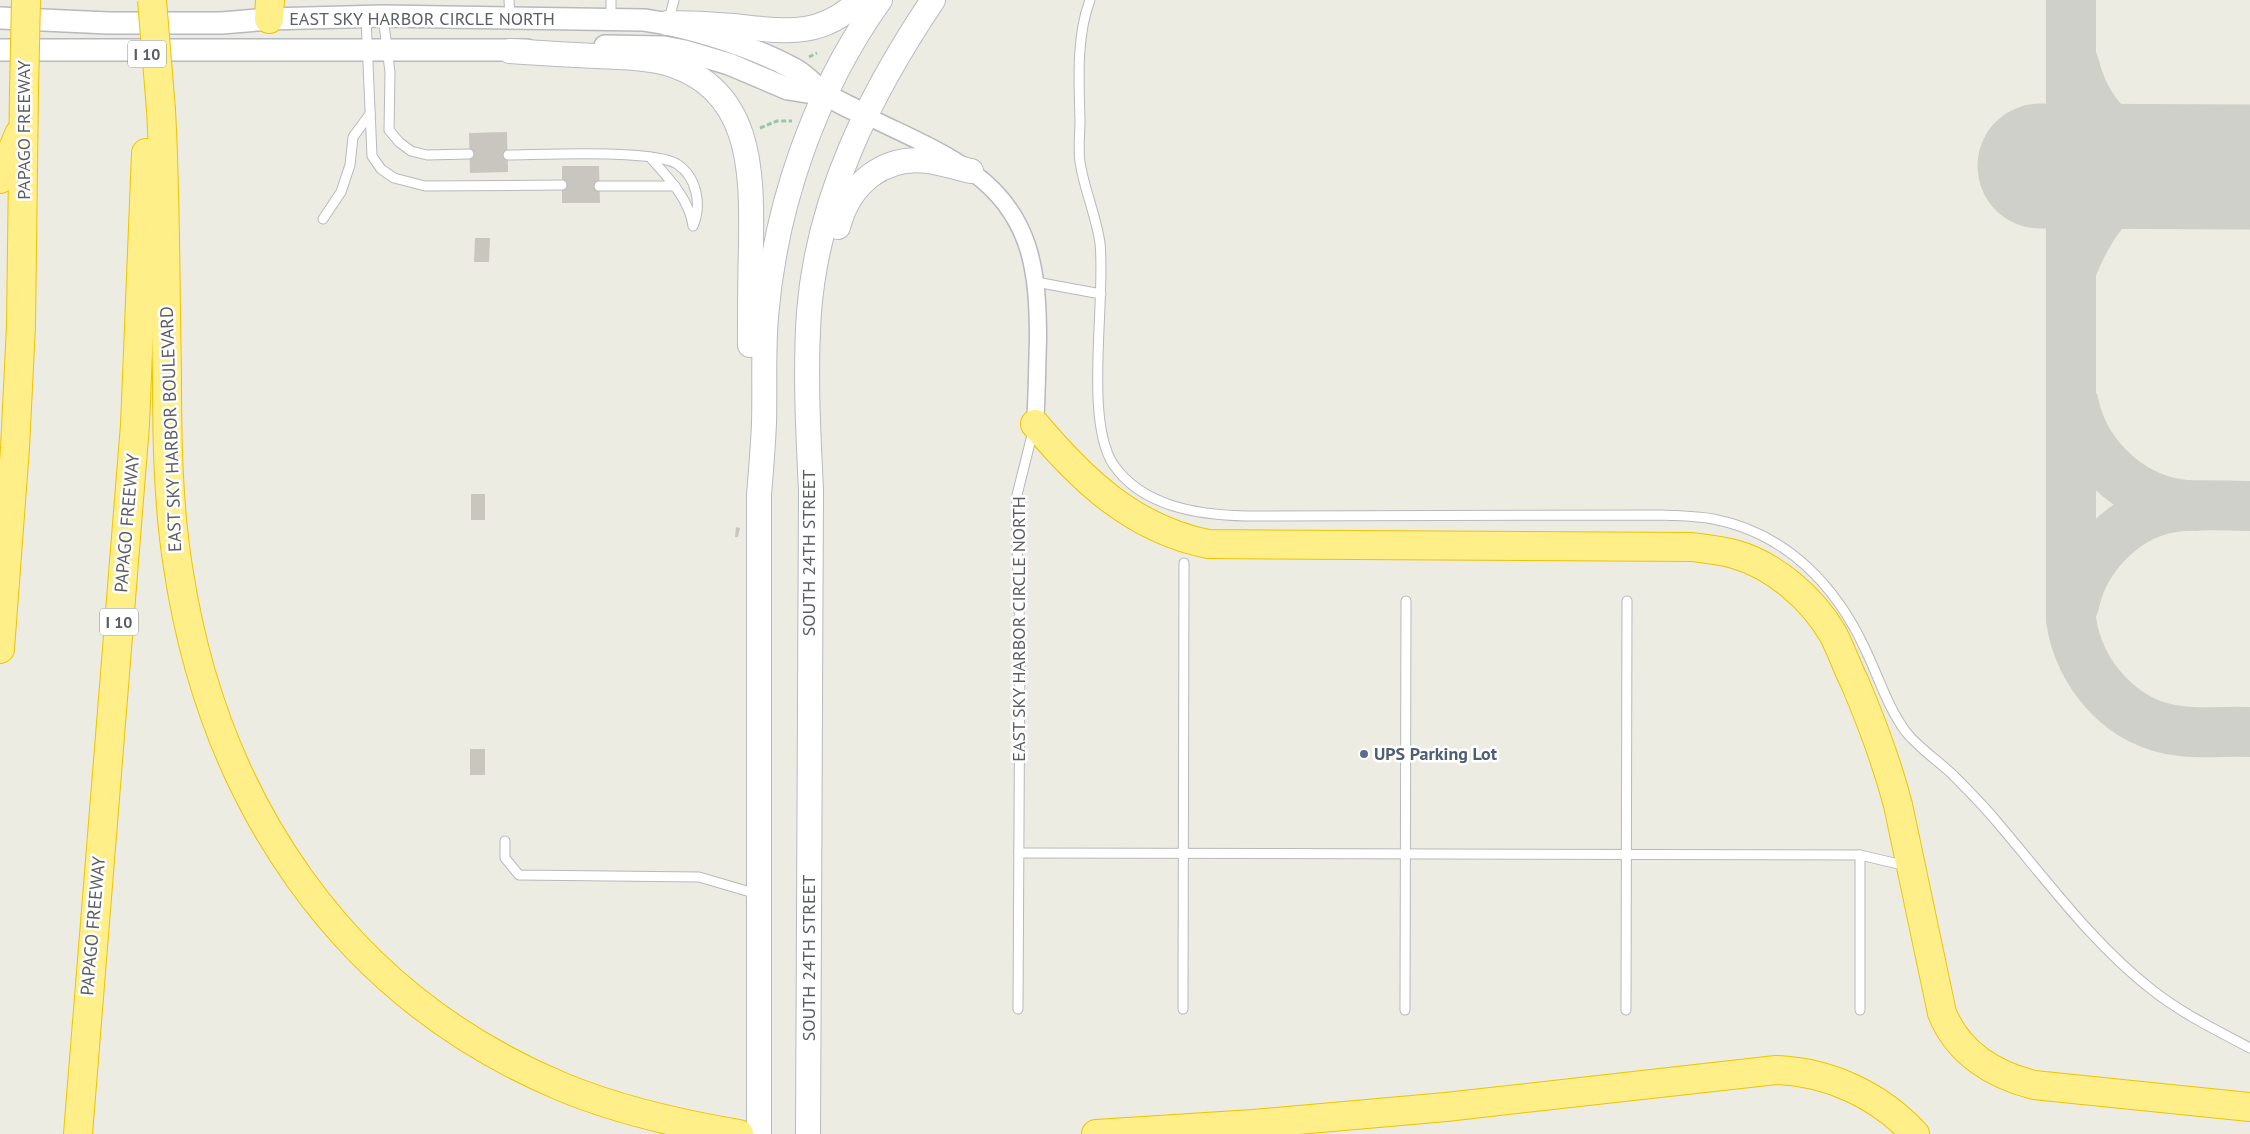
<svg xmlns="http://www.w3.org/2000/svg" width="2250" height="1134" font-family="'PT Sans',sans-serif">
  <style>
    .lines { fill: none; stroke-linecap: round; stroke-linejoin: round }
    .taxiway { stroke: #d0d0cb; stroke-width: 50 }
    .runway { stroke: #d0d0cb; stroke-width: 125 }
    .building { fill: #c8c6bf }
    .service-casing { stroke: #b7b9be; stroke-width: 11 }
    .minor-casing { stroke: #b7b9be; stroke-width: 19 }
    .tertiary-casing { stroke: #b7b9be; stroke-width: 24 }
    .secondary-casing { stroke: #b7bac1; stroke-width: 26 }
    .motorway-casing { stroke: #efc300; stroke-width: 30 }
    .path { stroke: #97c6aa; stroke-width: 3; stroke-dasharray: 5 2.5; stroke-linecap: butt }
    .service { stroke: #fff; stroke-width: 9 }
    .minor { stroke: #fff; stroke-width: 16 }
    .tertiary { stroke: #fff; stroke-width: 21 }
    .secondary { stroke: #fff; stroke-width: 24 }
    .motorway { stroke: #feef88; stroke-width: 28 }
    .motorway-bridge-casing { stroke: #efc300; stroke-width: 30; stroke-linecap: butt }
    .motorway-bridge { stroke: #feef88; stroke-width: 28 }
    .service-dot { fill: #5c6f8a; stroke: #fff; stroke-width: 2 }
    .labels { text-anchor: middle; stroke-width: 5; stroke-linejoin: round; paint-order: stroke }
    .shield { fill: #fff; stroke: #8c8e92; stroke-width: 1 }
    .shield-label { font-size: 16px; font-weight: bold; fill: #5a5d63 }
    .street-label { font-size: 18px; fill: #5a5d63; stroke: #fff }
    .service-label { font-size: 18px; font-weight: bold; fill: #4e5e75; stroke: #fff; text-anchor: start }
  </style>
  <rect width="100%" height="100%" fill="#edece2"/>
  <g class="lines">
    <g class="taxiway">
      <path d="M2071 0V619C2078 674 2123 726 2181 731 2203 734 2227 731 2250 732"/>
      <path d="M2074 64C2091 135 2143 158 2209 166"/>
      <path d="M2072 268C2100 199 2129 179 2201 168"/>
      <path d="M2074 404C2083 450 2122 491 2168 502 2176 504 2186 505 2195 506"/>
      <path d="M2074 605C2083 559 2122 517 2169 508 2195 503 2224 506 2250 506"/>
    </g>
    <path class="runway" d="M2040 166 2250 167"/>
  </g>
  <g class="building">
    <path d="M507 132 508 172 470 173 469 133Z"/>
    <path d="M562 166H599L600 203H562Z"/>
    <path d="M475 238H490L489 262H474Z"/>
    <rect x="471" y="494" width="14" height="26"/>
    <path d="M736 527 740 528 738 537H735Z"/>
    <rect x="470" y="749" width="15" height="26"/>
  </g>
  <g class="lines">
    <defs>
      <g id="service">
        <path d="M509 0 510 17"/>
        <path d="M1090 0C1076 37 1079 82 1080 120 1080 134 1078 149 1080 162 1084 189 1096 215 1100 243 1106 300 1084 419 1113 464 1142 507 1199 515 1246 516L1663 515C1680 516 1696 516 1713 519 1786 533 1836 585 1866 651 1879 678 1888 708 1906 732 1919 748 1937 760 1952 774 1967 789 1983 805 1997 822 2045 878 2092 943 2151 989 2181 1013 2216 1030 2250 1048"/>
        <path d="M366 17 372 156 381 169 394 178 425 186 562 185"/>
        <path d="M383 17 390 72 389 130 399 142 411 151 427 155 469 154"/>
        <path d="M611 19V0"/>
        <path d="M668 23 674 0"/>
        <path d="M508 155C541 155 652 149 677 164 697 177 702 205 693 226"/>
        <path d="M650 157C668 178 688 197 693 225"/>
        <path d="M599 186H675"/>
        <path d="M323 219 341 192 350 165 353 137 370 114"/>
        <path d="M1036 282 1101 294"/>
        <path d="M505 841V858L519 875 699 877 757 894"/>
        <path d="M1019 853 1860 855 1907 866"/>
        <path d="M1860 855V1010"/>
        <path d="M1018 1009 1020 639 1016 513 1017 495 1033 431"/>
        <path d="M1183 1009 1184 563"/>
        <path d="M1405 1010 1406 601"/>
        <path d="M1626 1010 1627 601"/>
      </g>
      <path id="minor" d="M865 115C900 133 939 148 972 172 1032 215 1038 272 1038 340 1037 368 1037 396 1035 424"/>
      <g id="tertiary">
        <path d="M0 18 108 23H222L269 19 383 16 644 20C689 26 754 47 794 69 806 75 815 87 827 95 839 103 852 108 865 115"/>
        <path d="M605 46 664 47 685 51 729 64 788 89 826 95"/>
        <path d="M0 50H527"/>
      </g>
      <g id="secondary">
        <path d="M667 23C690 23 711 24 733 26 784 31 820 39 860 0"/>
        <path d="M510 51C539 53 568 55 597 56 618 57 641 57 662 62 753 86 752 170 751 246 750 279 750 312 750 345"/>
        <path d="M838 227C849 184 883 155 929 161 943 163 957 168 971 171"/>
        <path d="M759 1134V495C761 471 763 447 764 423 765 388 763 352 766 317 775 206 815 91 880 0"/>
        <path d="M808 1134 811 490C808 430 805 371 809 312 818 197 870 94 933 0"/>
      </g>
      <g id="motorway">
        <path d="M269 19 270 0"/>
        <path d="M161 110C166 198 165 287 167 375 167 439 168 504 178 567 213 799 340 993 560 1086 617 1110 679 1124 739 1134"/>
        <path d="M0 179 19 134"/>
        <path d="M1035 424C1082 480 1133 529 1208 544L1692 547C1706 549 1720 550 1734 554 1774 565 1812 598 1833 634 1841 649 1847 667 1855 683 1872 723 1887 763 1898 805L1942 1013C1958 1053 1994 1075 2034 1085L2250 1107"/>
        <path d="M0 649 15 448 21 326 24 91"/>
        <path d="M78 1134 135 425 146 153"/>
        <path d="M1096 1134 1253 1124 1446 1107 1776 1070C1829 1072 1879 1095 1915 1134"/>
      </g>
    </defs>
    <use href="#service" class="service-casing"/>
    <use href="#minor" class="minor-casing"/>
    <use href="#tertiary" class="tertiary-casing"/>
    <use href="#secondary" class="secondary-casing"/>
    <use href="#motorway" class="motorway-casing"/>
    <g class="path">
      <path d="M809 57 817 53"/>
      <path d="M760 128 777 121H792"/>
    </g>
    <use href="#service" class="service"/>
    <use href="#minor" class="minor"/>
    <use href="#tertiary" class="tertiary"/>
    <use href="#secondary" class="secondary"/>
    <use href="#motorway" class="motorway"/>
    <defs>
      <g id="motorway-bridge">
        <path d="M152 0 161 110"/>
        <path d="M24 91 26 0"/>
      </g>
    </defs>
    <use href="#motorway-bridge" class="motorway-bridge-casing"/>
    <use href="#motorway-bridge" class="motorway-bridge"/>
  </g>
  <circle class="service-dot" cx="1364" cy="754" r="5"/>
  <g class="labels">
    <g class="shield">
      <rect x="128" y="40.5" width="38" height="27" rx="4"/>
      <rect x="100" y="608.5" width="38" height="27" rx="4"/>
    </g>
    <g class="shield-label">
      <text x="147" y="60">I 10</text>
      <text x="119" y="628">I 10</text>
    </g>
    <g class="street-label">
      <text x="422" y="25">EAST SKY HARBOR CIRCLE NORTH</text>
      <text transform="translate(24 130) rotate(-90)" y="6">PAPAGO FREEWAY</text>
      <text transform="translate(171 429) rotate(-92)" y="6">EAST SKY HARBOR BOULEVARD</text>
      <text transform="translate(127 523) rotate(-85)" y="6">PAPAGO FREEWAY</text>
      <text transform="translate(809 553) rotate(-90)" y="6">SOUTH 24TH STREET</text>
      <text transform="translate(1019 629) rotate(-90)" y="6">EAST SKY HARBOR CIRCLE NORTH</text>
      <text transform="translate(93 926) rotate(-85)" y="6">PAPAGO FREEWAY</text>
      <text transform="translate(809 958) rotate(-90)" y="6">SOUTH 24TH STREET</text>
    </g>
    <g class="service-label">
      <text x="1374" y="760">UPS Parking Lot</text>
    </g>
  </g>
</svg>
